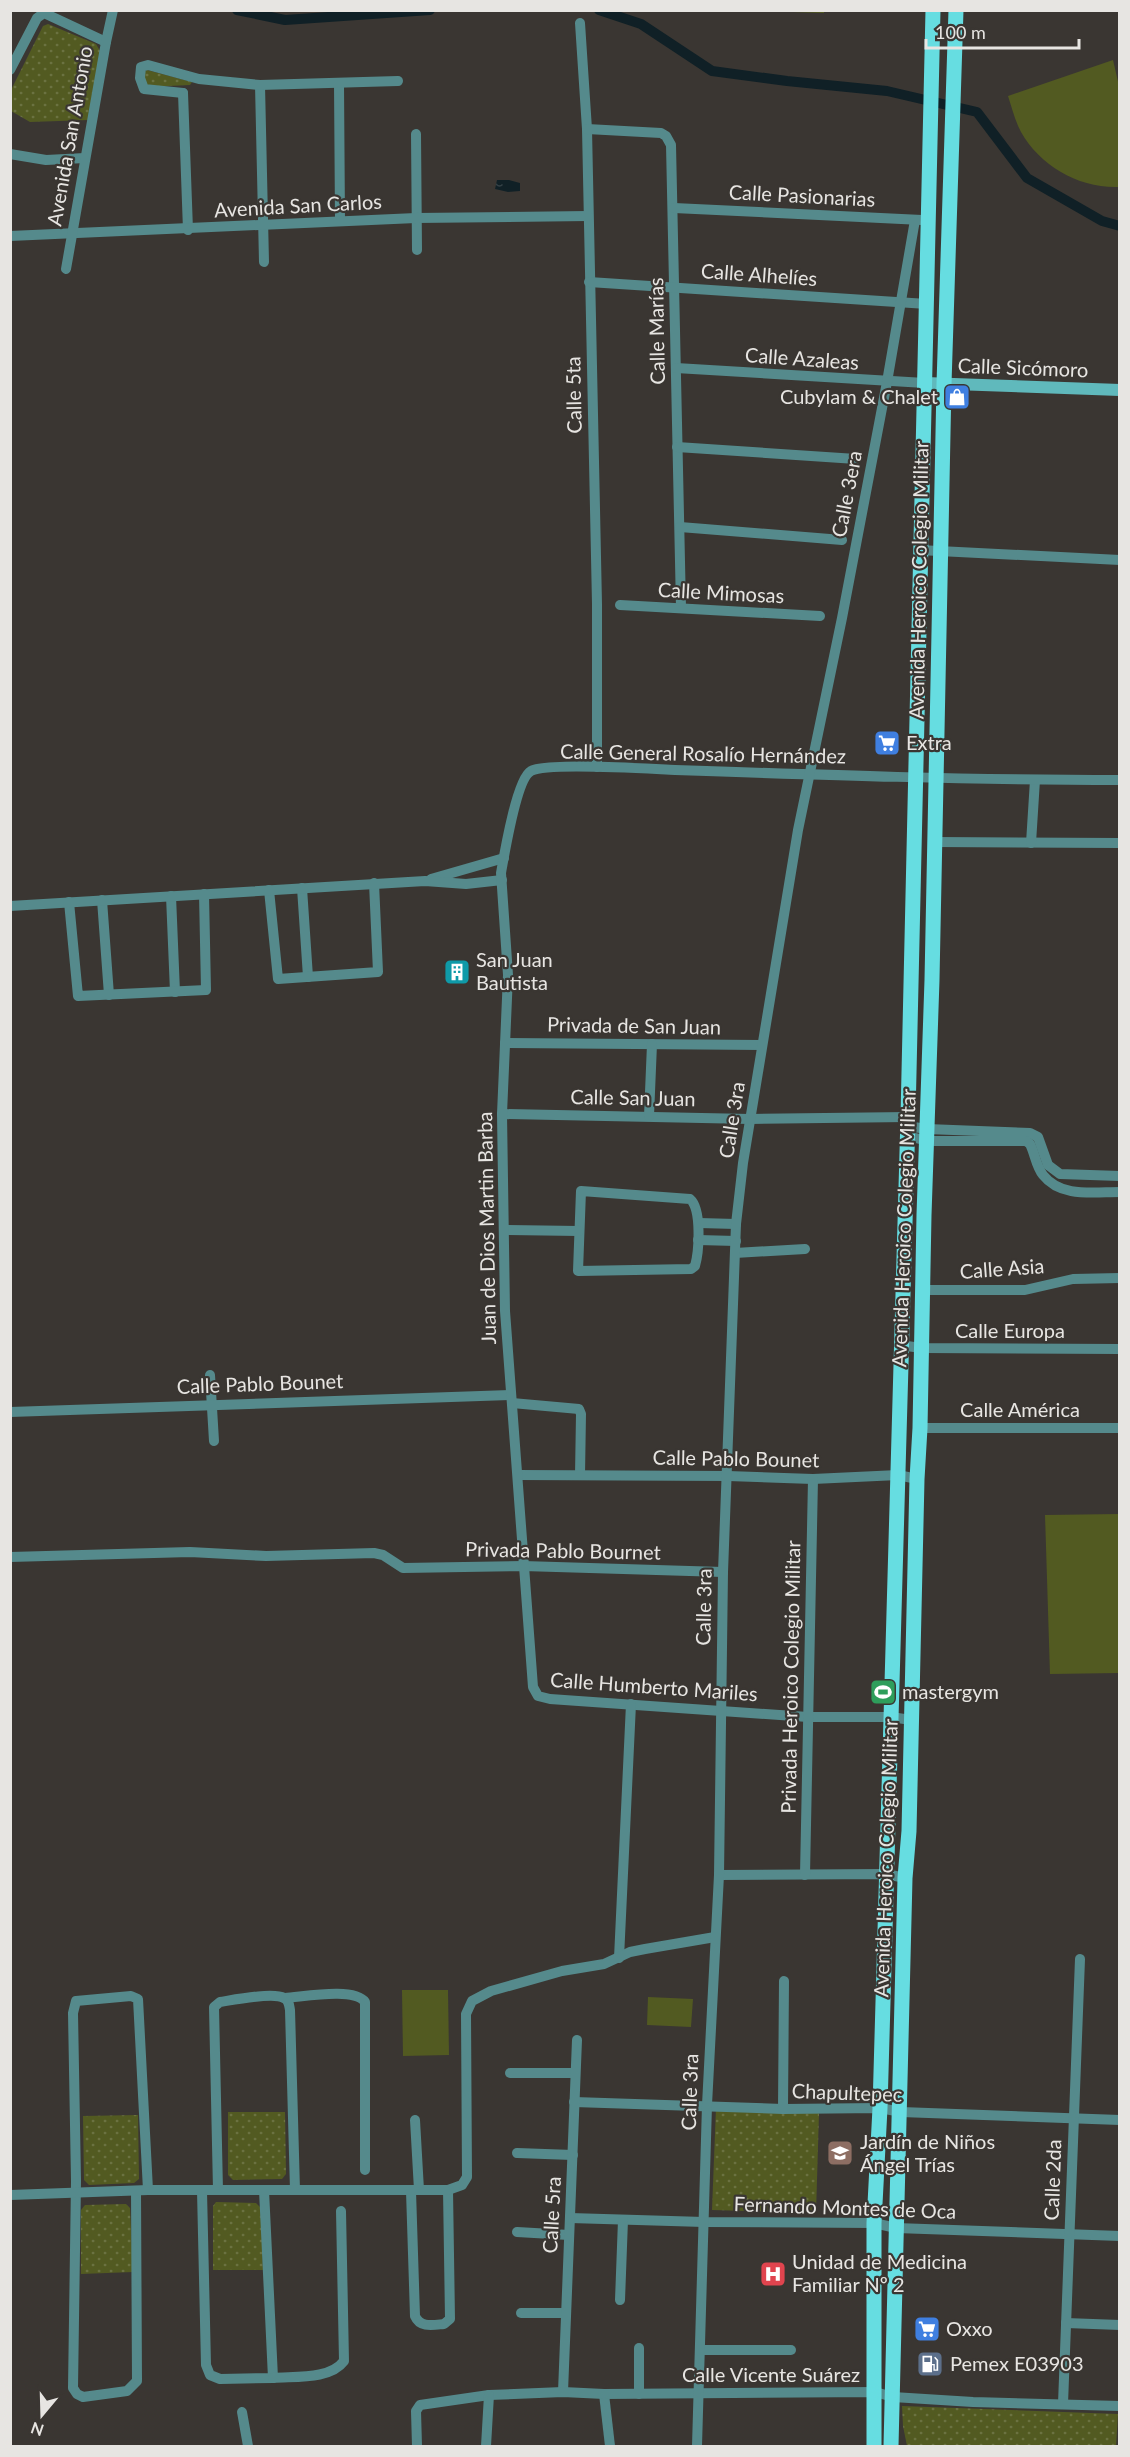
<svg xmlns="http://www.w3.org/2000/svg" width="1130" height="2457" font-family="Lato,sans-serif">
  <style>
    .park { fill: url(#park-dots) }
    .pitch { fill: #525a21 }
    .water { fill: url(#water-ripples) }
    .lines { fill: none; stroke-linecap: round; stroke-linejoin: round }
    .canal { stroke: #102026; stroke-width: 10 }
    .street { stroke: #558a8c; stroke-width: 10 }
    .secondary { stroke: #60b9bc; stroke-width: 12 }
    .primary { stroke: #66dde1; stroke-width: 15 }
    .labels { text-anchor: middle; stroke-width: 4.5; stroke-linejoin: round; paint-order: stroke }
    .street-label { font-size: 20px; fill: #e7e5e2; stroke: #3a3632 }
    .poi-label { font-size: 20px; fill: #e7e5e2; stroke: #3a3632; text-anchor: start }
  </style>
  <defs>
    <pattern id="park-dots" width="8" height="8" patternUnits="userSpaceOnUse" patternTransform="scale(1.5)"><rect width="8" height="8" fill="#525a21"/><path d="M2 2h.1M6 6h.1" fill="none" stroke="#6b7241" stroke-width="1.8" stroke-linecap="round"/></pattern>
    <pattern id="water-ripples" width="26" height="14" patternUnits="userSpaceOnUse" patternTransform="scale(1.5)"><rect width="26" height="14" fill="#102026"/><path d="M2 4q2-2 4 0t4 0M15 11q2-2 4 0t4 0" fill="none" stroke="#334045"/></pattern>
  </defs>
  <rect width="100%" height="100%" fill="#3a3632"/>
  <g class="park">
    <path d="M48 24 96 44 100 51 88 120 30 122 11 111 10 92 43 26Z"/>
    <path d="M147 70 192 82 190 85 147 87 144 85V72Z"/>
    <path d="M716 2108 819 2113 816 2213 712 2210Z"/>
    <path d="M228 2112H285L286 2174 282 2179 233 2180 228 2175Z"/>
    <path d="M138 2115 139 2179 134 2183 89 2185 84 2180 83 2116Z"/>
    <path d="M216 2202 256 2203 261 2208 263 2270H213V2206Z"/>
    <path d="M126 2204 130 2208 133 2272 81 2274V2210L85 2205Z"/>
    <path d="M902 2406 1118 2414 1116 2446H907L903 2426Z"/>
  </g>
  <g class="pitch">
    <path d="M731 10H824V13Z"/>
    <path d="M1113 60 1119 86 1120 187C1080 189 1040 166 1021 132 1015 121 1012 108 1008 96Z"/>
    <path d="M1119 1514V1673L1050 1674 1045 1515Z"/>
    <path d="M402 1990H448L449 2055 403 2056Z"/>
    <path d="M648 1997 693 1999 691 2027 647 2025Z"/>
  </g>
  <path class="water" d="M497 180H509L520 183V191L508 192 495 189Z"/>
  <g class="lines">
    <g class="canal">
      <path d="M237 10 285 20 430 10"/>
      <path d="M599 10 641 24 712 71 787 81 887 91 977 112 1027 178 1102 221 1120 226"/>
    </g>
    <g class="street">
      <path d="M580 23 587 129 597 604V767"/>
      <path d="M10 70 37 18 44 13 106 42"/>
      <path d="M339 84 340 221"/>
      <path d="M260 85 264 262"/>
      <path d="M183 93 144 89 140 78 141 67 148 65 199 79 260 85 398 81"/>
      <path d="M183 93 188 230"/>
      <path d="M587 129 661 133 666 136 671 145 681 608"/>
      <path d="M416 134 417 250"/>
      <path d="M10 154 46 160 85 158"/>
      <path d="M674 208 922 220"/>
      <path d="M10 236 416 218 588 216"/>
      <path d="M66 269 106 42 113 10"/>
      <path d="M589 282 927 304"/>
      <path d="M676 368 925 383"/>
      <path d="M677 447 856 459"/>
      <path d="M680 527 842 540"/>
      <path d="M919 550 1120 560"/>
      <path d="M620 605 820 616"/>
      <path d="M935 842 1120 843"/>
      <path d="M1031 843 1035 780"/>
      <path d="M431 879 504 858"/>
      <path d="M302 888 308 977"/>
      <path d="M269 890 278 979 378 972 374 883"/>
      <path d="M171 896 175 992"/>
      <path d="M102 900 109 995"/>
      <path d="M69 902 78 996 206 990 204 894"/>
      <path d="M10 906 425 881 466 884 502 880"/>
      <path d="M505 1043 762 1045"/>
      <path d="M502 1114 750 1119 908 1117"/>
      <path d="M649 1116 652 1044"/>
      <path d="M907 1126 927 1129 1030 1133 1038 1137 1048 1165 1060 1174 1120 1176"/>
      <path d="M907 1136 928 1141H1026L1030 1144C1035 1154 1036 1166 1043 1175 1061 1198 1093 1192 1120 1192"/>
      <path d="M581 1191 690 1199C702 1209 699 1252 695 1266L691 1269 578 1271Z"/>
      <path d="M699 1223 736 1224"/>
      <path d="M504 1230 579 1231"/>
      <path d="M698 1240 736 1241"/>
      <path d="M735 1253 805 1249"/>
      <path d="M923 1290H1025L1073 1279 1120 1278"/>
      <path d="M900 1345 921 1348 1120 1349"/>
      <path d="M210 1375 214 1441"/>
      <path d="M512 1403 579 1409 581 1414 580 1475"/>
      <path d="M10 1412 510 1395"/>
      <path d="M920 1428H1120"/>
      <path d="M518 1475 728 1476 813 1479 898 1475 917 1479"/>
      <path d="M10 1557 190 1552 266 1556 374 1553 383 1555 403 1568 523 1566 723 1572"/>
      <path d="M911 1720 891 1717H808L550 1699 538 1696 533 1687 505 1311 502 1114 508 975 501 873C504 856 517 778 531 771 547 762 651 769 675 770 823 775 971 780 1120 780"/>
      <path d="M719 1875 886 1874 905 1878"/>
      <path d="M805 1875 813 1479"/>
      <path d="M619 1958 631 1704"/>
      <path d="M285 1998C303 1997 354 1987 365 2002V2170"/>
      <path d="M510 2073H575"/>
      <path d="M574 2102 783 2109 880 2108 901 2112 1120 2120"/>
      <path d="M783 2109 784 1981"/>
      <path d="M415 2120 419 2190"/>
      <path d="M517 2153 573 2155"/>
      <path d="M218 2190 214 2007 220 2002C233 2000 273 1992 284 1998 289 2000 289 2005 290 2010L295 2190"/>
      <path d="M136 2191 137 2381 127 2391 83 2397 77 2394 73 2388 76 2181 73 2013 76 2001 131 1996 138 1999 148 2190"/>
      <path d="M202 2191 206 2365 210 2375 220 2379 273 2378 264 2190"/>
      <path d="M411 2191 415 2316C420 2328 433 2325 444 2324L450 2319 448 2190"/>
      <path d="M10 2195 148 2190H448L462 2185 467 2177 466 2014 472 2001 491 1991 562 1971 604 1964 630 1952 645 1949 715 1937"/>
      <path d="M570 2218 704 2222 874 2223 896 2228 1120 2236"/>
      <path d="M517 2232 569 2235"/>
      <path d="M620 2300 623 2220"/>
      <path d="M521 2313H566"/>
      <path d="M1066 2323 1120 2325"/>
      <path d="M639 2348V2394"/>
      <path d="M700 2350H791"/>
      <path d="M273 2378C294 2376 330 2380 344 2361L341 2211"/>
      <path d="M563 2392 577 2040"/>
      <path d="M604 2394 610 2446"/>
      <path d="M1063 2404 1080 1959"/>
      <path d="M242 2412 248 2446"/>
      <path d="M417 2446 416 2411 420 2405 489 2395 563 2392 604 2394 875 2392 893 2397 973 2402 1120 2406"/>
      <path d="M486 2446 489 2395"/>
      <path d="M697 2446 707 2105 719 1875 723 1572 736 1224 743 1163 798 830 842 618 887 382 915 220"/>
    </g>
    <path class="secondary" d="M925 383 1120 390"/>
    <g class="primary">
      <path d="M874 2446V2223L880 2108 908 1117 933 10"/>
      <path d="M891 2446 905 1878 909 1831 917 1479 920 1428 924 1215 932 980 944 384 956 10"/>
    </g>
  </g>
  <defs>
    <symbol id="shop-square" viewBox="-11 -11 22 22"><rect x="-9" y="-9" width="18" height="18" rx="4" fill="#3f7fe0" stroke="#3a3632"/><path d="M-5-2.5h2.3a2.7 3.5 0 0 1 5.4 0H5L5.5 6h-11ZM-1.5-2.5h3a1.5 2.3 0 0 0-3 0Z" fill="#fff"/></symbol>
    <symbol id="supermarket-square" viewBox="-11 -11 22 22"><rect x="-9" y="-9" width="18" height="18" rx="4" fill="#3f7fe0" stroke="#3a3632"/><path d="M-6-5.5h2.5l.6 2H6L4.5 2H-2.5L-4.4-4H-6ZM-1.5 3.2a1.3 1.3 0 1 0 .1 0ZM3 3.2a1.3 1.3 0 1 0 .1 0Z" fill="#fff"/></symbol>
    <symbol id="building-square" viewBox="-11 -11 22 22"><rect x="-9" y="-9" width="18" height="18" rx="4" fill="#0f9aa8" stroke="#3a3632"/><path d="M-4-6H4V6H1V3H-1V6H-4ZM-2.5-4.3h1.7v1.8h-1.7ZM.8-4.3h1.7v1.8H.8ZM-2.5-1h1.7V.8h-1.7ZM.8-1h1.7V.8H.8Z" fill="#fff"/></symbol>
    <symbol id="stadium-square" viewBox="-11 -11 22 22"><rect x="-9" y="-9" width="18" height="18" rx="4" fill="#2e9e5b" stroke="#3a3632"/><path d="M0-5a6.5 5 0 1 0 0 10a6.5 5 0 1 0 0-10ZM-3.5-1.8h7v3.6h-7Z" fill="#fff"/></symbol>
    <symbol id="school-square" viewBox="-11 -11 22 22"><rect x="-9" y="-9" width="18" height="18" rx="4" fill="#8d6e63" stroke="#3a3632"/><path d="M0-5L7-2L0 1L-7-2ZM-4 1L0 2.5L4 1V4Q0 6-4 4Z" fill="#fff"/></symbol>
    <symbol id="hospital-square" viewBox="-11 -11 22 22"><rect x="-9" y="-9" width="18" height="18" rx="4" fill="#e0444e" stroke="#3a3632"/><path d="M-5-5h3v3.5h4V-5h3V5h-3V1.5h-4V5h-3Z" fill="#fff"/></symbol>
    <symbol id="fuel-square" viewBox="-11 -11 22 22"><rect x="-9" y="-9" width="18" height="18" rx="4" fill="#5c6f8a" stroke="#3a3632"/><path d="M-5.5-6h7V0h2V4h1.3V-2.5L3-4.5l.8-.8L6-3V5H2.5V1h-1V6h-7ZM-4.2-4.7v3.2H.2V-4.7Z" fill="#fff"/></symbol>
  </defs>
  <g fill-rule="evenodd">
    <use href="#shop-square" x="942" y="382" width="30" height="30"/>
    <use href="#supermarket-square" x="872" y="728" width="30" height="30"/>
    <use href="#building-square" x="442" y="957" width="30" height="30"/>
    <use href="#stadium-square" x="868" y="1677" width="30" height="30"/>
    <use href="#school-square" x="825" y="2138" width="30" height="30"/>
    <use href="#hospital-square" x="758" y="2259" width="30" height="30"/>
    <use href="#supermarket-square" x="912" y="2314" width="30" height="30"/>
    <use href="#fuel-square" x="915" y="2349" width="30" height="30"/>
  </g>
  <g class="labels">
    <g class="street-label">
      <text transform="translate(70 136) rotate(-80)" y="7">Avenida San Antonio</text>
      <text transform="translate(802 196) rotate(3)" y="7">Calle Pasionarias</text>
      <text transform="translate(298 206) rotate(-3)" y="7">Avenida San Carlos</text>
      <text transform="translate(759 275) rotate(4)" y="7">Calle Alhelíes</text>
      <text transform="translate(657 331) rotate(-91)" y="7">Calle Marías</text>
      <text transform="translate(802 359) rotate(4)" y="7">Calle Azaleas</text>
      <text transform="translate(1023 368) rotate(2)" y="7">Calle Sicómoro</text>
      <text transform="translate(574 395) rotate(-91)" y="7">Calle 5ta</text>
      <text transform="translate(847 494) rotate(-79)" y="7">Calle 3era</text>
      <text transform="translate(919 580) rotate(-89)" y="7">Avenida Heroico Colegio Militar</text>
      <text transform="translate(721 593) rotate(3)" y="7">Calle Mimosas</text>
      <text transform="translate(703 754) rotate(1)" y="7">Calle General Rosalío Hernández</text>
      <text transform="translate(634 1026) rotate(1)" y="7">Privada de San Juan</text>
      <text transform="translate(633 1098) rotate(1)" y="7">Calle San Juan</text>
      <text transform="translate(732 1120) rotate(-81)" y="7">Calle 3ra</text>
      <text transform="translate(487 1228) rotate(-91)" y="7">Juan de Dios Martin Barba</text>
      <text transform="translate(904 1228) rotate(-88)" y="7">Avenida Heroico Colegio Militar</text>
      <text transform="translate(1002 1269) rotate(-4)" y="7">Calle Asia</text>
      <text x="1010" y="1338">Calle Europa</text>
      <text transform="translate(260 1384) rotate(-2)" y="7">Calle Pablo Bounet</text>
      <text x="1020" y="1417">Calle América</text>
      <text transform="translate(736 1459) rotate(1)" y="7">Calle Pablo Bounet</text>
      <text transform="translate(563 1551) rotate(1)" y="7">Privada Pablo Bournet</text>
      <text transform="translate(704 1607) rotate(-89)" y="7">Calle 3ra</text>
      <text transform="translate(791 1677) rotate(-89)" y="7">Privada Heroico Colegio Militar</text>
      <text transform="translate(654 1687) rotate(4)" y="7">Calle Humberto Mariles</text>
      <text transform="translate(886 1858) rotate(-88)" y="7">Avenida Heroico Colegio Militar</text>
      <text transform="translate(690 2092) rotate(-88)" y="7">Calle 3ra</text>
      <text transform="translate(847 2093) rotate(2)" y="7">Chapultepec</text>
      <text transform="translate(1053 2180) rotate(-88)" y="7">Calle 2da</text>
      <text transform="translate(845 2208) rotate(2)" y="7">Fernando Montes de Oca</text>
      <text transform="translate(552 2215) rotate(-87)" y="7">Calle 5ra</text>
      <text x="771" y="2382">Calle Vicente Suárez</text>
    </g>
    <g class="poi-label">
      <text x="938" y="404" text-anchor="end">Cubylam &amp; Chalet</text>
      <text x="906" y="750">Extra</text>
      <text x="476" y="967">San Juan<tspan x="476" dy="23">Bautista</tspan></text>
      <text x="902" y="1699">mastergym</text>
      <text x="860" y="2149">Jardín de Niños<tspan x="860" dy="23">Ángel Trías</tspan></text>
      <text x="792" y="2269">Unidad de Medicina<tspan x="792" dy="23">Familiar Nº 2</tspan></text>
      <text x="946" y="2336">Oxxo</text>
      <text x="950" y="2371">Pemex E03903</text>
    </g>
  </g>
  <rect width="1130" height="2457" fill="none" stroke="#e7e5e2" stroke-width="24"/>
  <g transform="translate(42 2415) rotate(199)" stroke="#3a3632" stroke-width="4.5" paint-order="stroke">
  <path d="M0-4.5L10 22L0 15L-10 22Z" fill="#e7e5e2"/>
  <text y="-9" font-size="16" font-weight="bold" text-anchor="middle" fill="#e7e5e2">N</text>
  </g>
  <path d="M926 39v9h153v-9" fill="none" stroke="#e7e5e2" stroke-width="3"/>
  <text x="935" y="39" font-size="18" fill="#e7e5e2" stroke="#3a3632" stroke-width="4.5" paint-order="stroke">100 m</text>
</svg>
